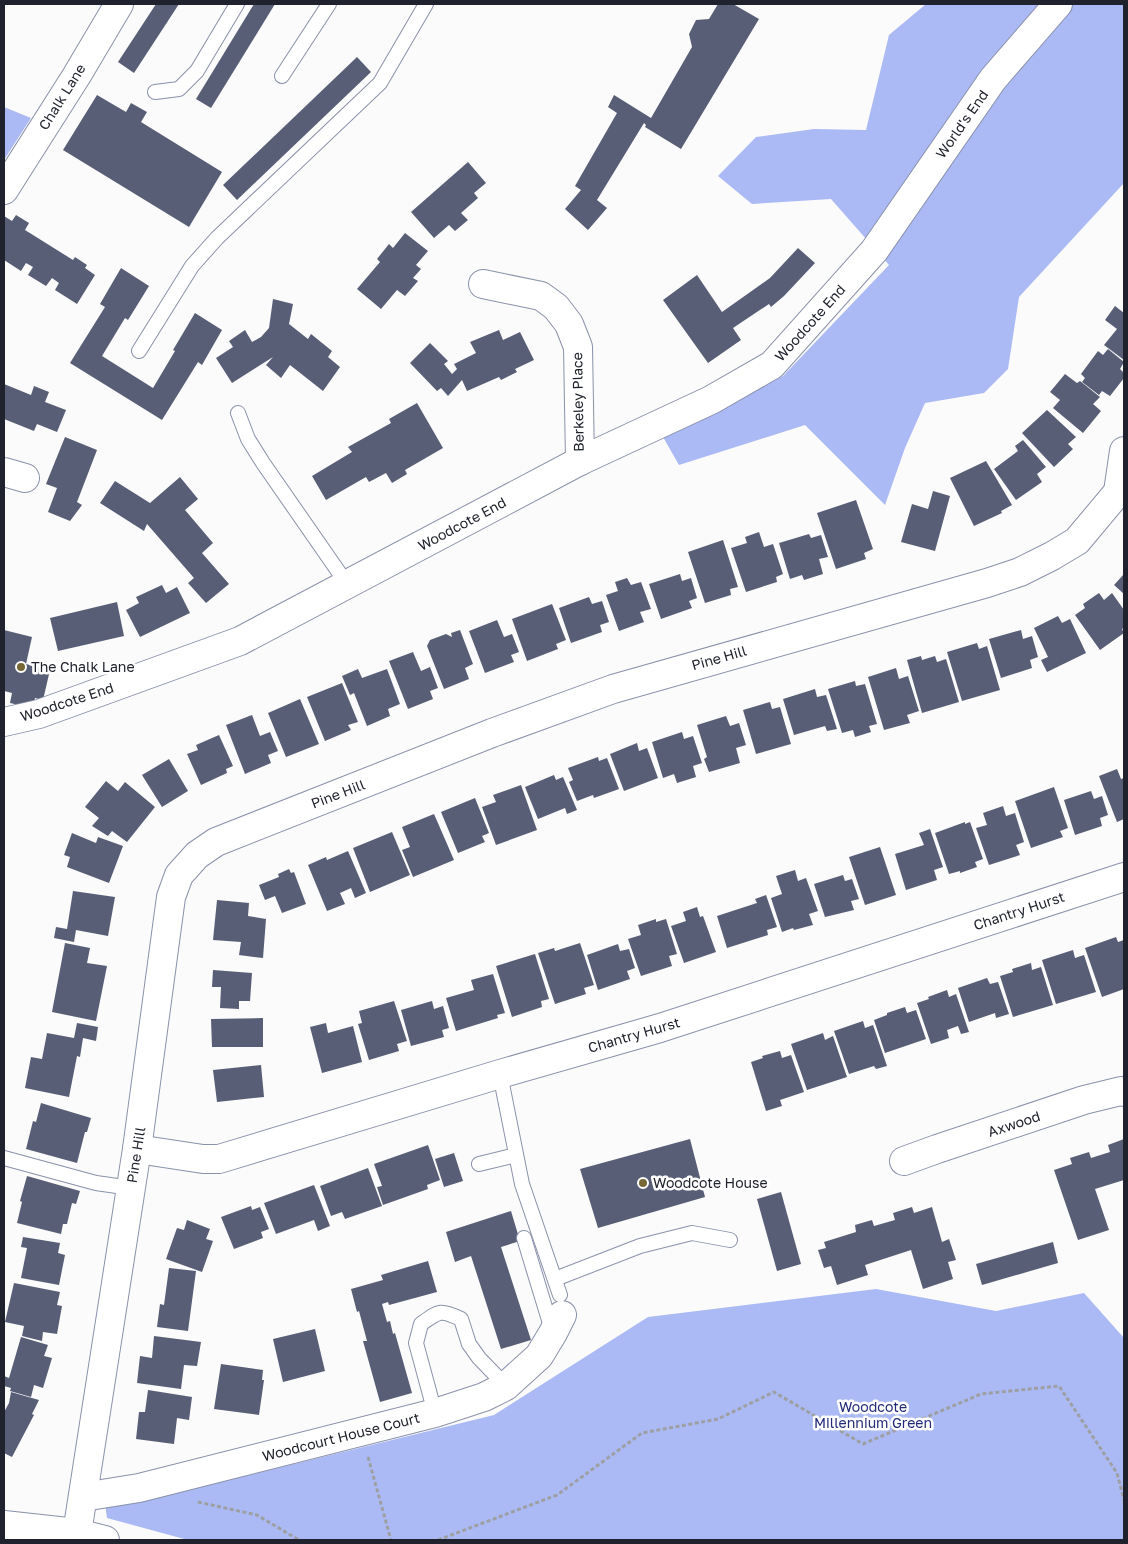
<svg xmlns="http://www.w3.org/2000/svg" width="1128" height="1544" font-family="'Golos Text',sans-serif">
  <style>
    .forest { fill: #abbaf4 }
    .building { fill: #585e75 }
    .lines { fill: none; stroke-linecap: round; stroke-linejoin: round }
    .service-casing { stroke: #8a91aa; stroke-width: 16 }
    .minor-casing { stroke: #8a91aa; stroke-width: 30 }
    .path { stroke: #9e9fa3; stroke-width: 3; stroke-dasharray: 4 2.5; stroke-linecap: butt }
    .service { stroke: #fff; stroke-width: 14 }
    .minor { stroke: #fff; stroke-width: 28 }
    .poi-dot { fill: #766735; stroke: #fff; stroke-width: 2 }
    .labels { text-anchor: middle; stroke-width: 5; stroke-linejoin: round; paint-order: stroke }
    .street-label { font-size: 14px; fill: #20232d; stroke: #fff }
    .poi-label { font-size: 14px; fill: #20232d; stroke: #fff; text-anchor: start }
    .park-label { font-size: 14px; fill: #222979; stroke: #fff }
  </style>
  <rect width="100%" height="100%" fill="#fbfbfb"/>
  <g class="forest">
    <path d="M926 4H1124V183L1019 297 1008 369 984 393 925 403 905 448 885 505 805 425 679 465 663 437 783 376 889 265 831 199 752 204 718 176 756 137 814 129 866 130 889 35Z"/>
    <path d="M4 107 31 118 4 160Z"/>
    <path d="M876 1289 996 1311 1084 1293 1124 1338V1540H188L107 1518 104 1497 192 1489 494 1415 648 1317Z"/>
  </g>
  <g class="building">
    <path d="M156 4H179L134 73 118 62Z"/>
    <path d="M254 4H275L211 108 196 99Z"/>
    <path d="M718 4H733L759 19 681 149 645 127 646 125 644 123 597 200 607 208 588 230 565 209 581 190 575 186 617 113 608 107 614 95 651 118 692 47 689 34 696 20 709 19Z"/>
    <path d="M357 57 371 72 237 200 223 185Z"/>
    <path d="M97 95 126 112 131 103 147 112 141 122 222 172 189 227 63 150Z"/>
    <path d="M468 162 486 183 474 193 478 198 461 213 468 220 455 231 449 225 434 238 411 212Z"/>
    <path d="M16 215 29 223 25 230 73 260 75 257 87 265 85 268 95 275 77 304 55 290 59 283 52 278 46 286 28 275 33 267 26 263 21 271 4 260 5 257 4 256V216L12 221Z"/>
    <path d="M405 233 428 251 416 265 421 269 413 278 418 281 405 296 397 290 381 309 357 289 380 262 377 259 389 244 393 248Z"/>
    <path d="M798 248 815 263 784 296 771 307 769 304 733 328 741 340 708 363 663 300 697 275 722 312 770 278Z"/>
    <path d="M121 268 149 286 128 320 125 318 102 356 153 388 175 351 173 350 195 313 222 330 202 365 198 362 162 420 70 363 105 307 100 304Z"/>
    <path d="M273 299 293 304 289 324 308 339 311 334 332 351 328 357 340 367 323 391 290 365 281 378 266 365 273 357 232 383 216 358 233 347 229 341 245 330 252 342 261 337 269 328Z"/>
    <path d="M1115 306 1124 313V360L1104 345 1117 329 1105 320Z"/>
    <path d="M499 330 503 340 520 332 534 360 515 369 517 372 501 380 499 377 467 391 462 380 448 396 441 388 437 391 410 363 430 343 448 361 444 364 452 374 457 369 454 364 476 353 470 342Z"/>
    <path d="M1108 349 1124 362 1120 369 1124 373V378L1110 396 1102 391 1099 395 1082 382 1085 378 1081 374 1098 351 1103 355Z"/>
    <path d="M1065 374 1077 383 1080 381 1100 397 1093 404 1101 411 1083 433 1053 408 1060 400 1050 392Z"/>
    <path d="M4 384 31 395 34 386 49 392 45 402 66 410 57 432 37 424 34 431 4 419Z"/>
    <path d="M417 403 443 448 405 470 407 474 392 483 386 473 369 482 366 477 326 500 312 476 352 452 348 447 391 423 389 419Z"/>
    <path d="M1047 410 1076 437 1068 444 1073 449 1054 467 1022 433Z"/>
    <path d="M65 437 97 450 77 502 82 505 70 521 48 512 57 488 46 484Z"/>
    <path d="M1023 440 1046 467 1037 474 1042 482 1016 500 994 469 1018 451 1015 446Z"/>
    <path d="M986 461 1012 505 1001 511 1002 513 974 526 950 478Z"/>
    <path d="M180 477 198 499 185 510 213 543 202 553 229 584 206 603 188 583 194 578 147 524 144 531 100 503 115 481 150 503Z"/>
    <path d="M933 491 950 496 935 551 901 542 912 504 928 509Z"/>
    <path d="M856 500 873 549 864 553 866 559 836 569 817 513Z"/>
    <path d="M759 532 764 547 773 544 783 574 776 577 777 582 746 592 731 548 747 543 745 537Z"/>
    <path d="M809 534 811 538 821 535 828 557 819 559 823 574 804 580 802 575 790 579 779 543Z"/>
    <path d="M723 540 738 587 730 589 731 595 705 603 688 552Z"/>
    <path d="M680 574 682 581 691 578 697 598 689 601 692 608 661 619 649 584Z"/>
    <path d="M1124 574V594L1114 585Z"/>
    <path d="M627 578 631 585 641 582 651 609 640 612 644 622 619 631 606 595 618 591 615 582Z"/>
    <path d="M162 585 166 593 177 587 190 613 140 637 126 610 139 603 136 597Z"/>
    <path d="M1099 593 1104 600 1112 593 1124 610V628L1122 629 1124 633 1100 650 1075 615 1085 608 1083 604Z"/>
    <path d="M589 597 592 604 602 601 609 622 600 625 602 632 571 643 559 608Z"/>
    <path d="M117 602 124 636 58 651 50 618Z"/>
    <path d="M552 604 566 640 556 644 558 649 527 661 512 619Z"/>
    <path d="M1058 616 1062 623 1070 619 1086 653 1047 672 1041 660 1048 657 1034 628Z"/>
    <path d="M497 620 504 637 512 634 519 652 511 655 514 662 485 673 469 631Z"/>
    <path d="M4 630 32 637 26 664 50 670 43 700 35 698 33 708 10 703 12 693 4 691Z"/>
    <path d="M460 630 473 664 465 668 469 679 444 689 427 646 430 640 446 634 452 637 451 633Z"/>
    <path d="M1021 630 1023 639 1032 636 1038 657 1030 660 1032 668 1001 678 989 639Z"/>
    <path d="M977 643 979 649 987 646 1000 690 962 701 947 652Z"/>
    <path d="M413 652 421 671 430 667 438 688 430 691 433 699 408 709 389 661Z"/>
    <path d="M921 656 922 660 935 656 937 662 946 659 959 702 922 713 907 660Z"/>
    <path d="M896 668 899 679 908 676 919 711 907 715 910 723 884 730 868 677Z"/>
    <path d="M358 669 362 678 387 669 400 704 388 709 390 716 367 726 354 693 350 695 342 676Z"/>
    <path d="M855 681 856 686 865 684 877 724 869 726 871 732 855 737 853 730 842 733 828 689Z"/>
    <path d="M342 683 358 722 348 725 351 730 325 741 307 697Z"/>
    <path d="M815 689 817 697 826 695 837 729 827 731 825 726 794 735 783 699Z"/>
    <path d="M300 699 319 744 286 757 268 713Z"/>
    <path d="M770 702 772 709 780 707 791 744 756 754 743 710Z"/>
    <path d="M252 715 260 736 270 732 278 751 268 755 271 763 245 774 226 725Z"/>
    <path d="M726 716 730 726 739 723 746 745 736 748 740 763 709 772 704 759 707 757 697 725Z"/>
    <path d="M682 732 684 739 693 736 702 763 693 766 696 777 677 783 674 774 663 778 652 742Z"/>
    <path d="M219 735 233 766 226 769 227 773 201 785 187 754 198 750 196 745Z"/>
    <path d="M637 743 639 751 647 748 658 778 624 791 610 754Z"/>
    <path d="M598 757 599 761 607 758 619 789 594 798 593 795 577 801 569 782 573 780 568 768Z"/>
    <path d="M169 759 188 791 162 807 142 775Z"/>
    <path d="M1117 769 1121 779 1124 778V819L1117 822 1099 776Z"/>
    <path d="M554 775 556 780 563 777 577 810 567 814 565 808 538 819 525 787Z"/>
    <path d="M106 781 118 791 125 782 155 807 127 842 112 831 108 836 92 826 99 818 85 807Z"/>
    <path d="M521 785 537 830 496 845 482 807 496 802 493 795Z"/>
    <path d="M1054 787 1068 828 1060 831 1063 837 1031 848 1015 801Z"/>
    <path d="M1091 791 1094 799 1102 796 1108 815 1100 818 1102 826 1075 835 1064 800Z"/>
    <path d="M475 798 489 833 482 836 485 842 458 853 441 812Z"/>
    <path d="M1003 806 1006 816 1015 813 1024 842 1016 845 1020 855 989 865 976 828 987 825 983 813Z"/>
    <path d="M434 814 454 860 413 877 402 850 410 847 402 827Z"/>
    <path d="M965 822V824L970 822 983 859 975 862 977 867 960 873V871L949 874 935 833Z"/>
    <path d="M930 829 943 867 934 870 937 880 906 890 895 854 924 845 919 833Z"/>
    <path d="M392 832 410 875 370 892 353 848Z"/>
    <path d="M72 833 96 843 98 837 123 846 109 883 67 867 70 857 64 855Z"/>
    <path d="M880 847 896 895 865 905 849 857Z"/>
    <path d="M348 851 366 893 355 898 351 888 340 893 345 904 327 911 308 865 326 857 327 860Z"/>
    <path d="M289 869 291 873 294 872 306 904 282 913 275 896 265 900 259 885 279 877 278 874Z"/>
    <path d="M795 870 798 881 806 878 818 911 809 914 813 925 794 930 793 928 782 932 771 898 782 894 776 876Z"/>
    <path d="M843 875 845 881 852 879 859 899 851 901 854 910 825 917 814 884Z"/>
    <path d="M73 891 115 897 108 936 76 930 74 942 54 938 56 927 67 929Z"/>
    <path d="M766 895 777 927 767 930 768 935 727 948 717 916 757 903 755 899Z"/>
    <path d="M217 900 249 903 248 916 266 919 263 958 239 955 241 942 213 940Z"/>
    <path d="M697 907 700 917 703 916 716 952 684 963 671 926 686 921 683 912Z"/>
    <path d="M656 919V922L666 919 677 954 669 956 672 966 641 976 628 939 641 935 638 925Z"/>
    <path d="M1116 937 1118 942 1124 940V989L1102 997 1085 948Z"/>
    <path d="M65 943 90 948 87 963 107 966 96 1021 52 1012Z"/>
    <path d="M580 943 594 985 584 988 586 994 555 1004 538 953 554 948 555 951Z"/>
    <path d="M618 944 620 951 629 949 635 968 627 971 630 979 598 990 587 955Z"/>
    <path d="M1073 950 1075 958 1084 955 1096 992 1056 1004 1042 960Z"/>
    <path d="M535 954 549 999 541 1001 542 1007 512 1017 496 966Z"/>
    <path d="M1031 963 1032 970 1041 967 1053 1005 1013 1017 1000 976 1013 972 1012 969Z"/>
    <path d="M213 970 252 973 250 1001H239V1009L220 1008 221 987H212Z"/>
    <path d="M493 974 505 1013 497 1015 498 1018 456 1031 446 998 474 990 471 980Z"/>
    <path d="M987 978 990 984 998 982 1009 1014 996 1018 995 1013 969 1022 958 988Z"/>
    <path d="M947 990 949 997 956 994 969 1032 961 1034 958 1026 947 1030 949 1038 931 1044 917 1003 929 999 928 997Z"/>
    <path d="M394 1001 407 1041 397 1044 399 1051 369 1060 358 1024 362 1023 359 1011Z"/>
    <path d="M432 1001 434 1009 443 1006 449 1028 442 1030 444 1037 411 1046 401 1010Z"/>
    <path d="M905 1007 907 1013 916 1010 926 1039 885 1053 874 1020 887 1015V1013Z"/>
    <path d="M263 1018V1047H212L211 1019Z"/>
    <path d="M863 1021 865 1028 873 1025 887 1066 876 1069 874 1066 849 1074 834 1031Z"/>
    <path d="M77 1023 98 1027 96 1041 83 1038 80 1057 77 1056 69 1097 25 1088 31 1057 42 1059 47 1033 74 1038Z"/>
    <path d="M326 1023 328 1033 353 1026 362 1062 322 1073 310 1027Z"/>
    <path d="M823 1033 825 1040 833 1036 847 1077 807 1090 791 1044Z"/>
    <path d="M780 1051 782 1058 791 1055 804 1092 780 1100 782 1106 766 1111 751 1062 763 1058 762 1056Z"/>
    <path d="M261 1065 264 1097 217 1102 213 1070Z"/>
    <path d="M41 1103 91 1118 87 1132H85L77 1163 26 1149 33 1121 36 1122Z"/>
    <path d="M690 1139 705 1197 598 1228 580 1169Z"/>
    <path d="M1124 1139V1180L1095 1189 1109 1230 1078 1240 1054 1170 1072 1164 1070 1158 1089 1152 1091 1158 1110 1152 1108 1145Z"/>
    <path d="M428 1145 440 1180 427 1185 428 1189 383 1205 377 1187 382 1186 374 1164Z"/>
    <path d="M454 1153 463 1181 444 1187 435 1159Z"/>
    <path d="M368 1168 382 1206 345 1219 342 1212 331 1216 320 1186Z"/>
    <path d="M27 1176 80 1191 76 1204 72 1203 67 1224H63L61 1234 17 1223 22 1202 20 1201Z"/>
    <path d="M314 1185 330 1226 318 1231 314 1220 276 1234 264 1203Z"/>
    <path d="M781 1192 801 1264 777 1271 757 1199Z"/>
    <path d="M251 1206 252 1210 260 1207 269 1229 261 1232 263 1238 234 1249 221 1217Z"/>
    <path d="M912 1207 914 1213 932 1207 942 1242 949 1239 956 1260 948 1262 953 1279 923 1289 911 1250 865 1265 868 1275 837 1285 831 1266 824 1268 818 1250 826 1248 824 1242 856 1232 855 1225 872 1220 874 1226 895 1220 893 1213Z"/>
    <path d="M511 1211 520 1241 501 1247 531 1340 501 1349 471 1256 455 1262 446 1232Z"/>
    <path d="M187 1220 210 1229 206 1239 213 1241 202 1272 166 1259 177 1228 184 1230Z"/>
    <path d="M23 1237 60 1243 58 1253 65 1255 59 1285 21 1278 27 1248 21 1247Z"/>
    <path d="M1053 1242 1058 1263 982 1285 976 1264Z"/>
    <path d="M428 1261 437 1292 389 1305 388 1302 382 1304 387 1322 390 1321 393 1334 395 1333 412 1393 380 1402 363 1341H367L359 1311 357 1312 351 1289 383 1280 381 1275Z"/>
    <path d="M169 1268 196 1271 188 1331 157 1327 160 1304 164 1305Z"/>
    <path d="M14 1283 60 1292 57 1305 62 1306 57 1334 43 1332 42 1341 22 1336 24 1326 5 1322Z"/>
    <path d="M315 1329 325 1371 283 1382 273 1339Z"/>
    <path d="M154 1336 201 1342 197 1366 184 1365 181 1389 137 1383 140 1356 152 1358Z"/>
    <path d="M21 1337 48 1345 44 1356 52 1358 43 1388 34 1385 31 1397 10 1391 11 1388 4 1386V1376L9 1378Z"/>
    <path d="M221 1364 263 1370 262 1380H264L259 1415 214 1409Z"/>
    <path d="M148 1390 192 1397 189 1420 177 1418 174 1444 136 1439 139 1412H145Z"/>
    <path d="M11 1392 39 1400 32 1414 34 1415 12 1457 4 1453V1412L9 1403Z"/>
  </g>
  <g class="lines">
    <defs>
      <g id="service">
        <path d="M282 76 329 4"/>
        <path d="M155 92 179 89 197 71 237 4"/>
        <path d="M139 351 192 266 217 238 380 83 426 4"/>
        <path d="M238 413 248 439 263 463 347 584"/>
        <path d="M500 1074 522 1184 560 1295"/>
        <path d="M4 1158 96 1183 131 1188"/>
        <path d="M479 1164 516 1155"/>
        <path d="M524 1238 552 1330"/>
        <path d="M555 1279 640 1246 692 1233 730 1240"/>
        <path d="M435 1413 416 1343 421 1324C439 1311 440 1309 461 1319L469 1344 479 1358 506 1386"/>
      </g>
      <g id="minor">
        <path d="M4 190 77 75 119 4"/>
        <path d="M483 284 541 296 556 307 569 324 578 347 580 461"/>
        <path d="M4 472 25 478"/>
        <path d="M1118 492 1124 451"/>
        <path d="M4 722 39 714 240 641 580 461 711 400 772 365 874 251 993 79 1058 4"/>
        <path d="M137 1149 203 1159H219L500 1074 660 1028 1124 877"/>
        <path d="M904 1161 937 1149 1084 1100 1121 1091 1124 1092"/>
        <path d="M83 1497 139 1488 435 1413 484 1397 506 1386 539 1356 553 1333 562 1315"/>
        <path d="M4 1525 77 1533 105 1540"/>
        <path d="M77 1533 137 1149 171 897 179 875 197 855 216 842 492 733 613 689 987 583 1020 572 1052 556 1077 541 1118 492 1124 488"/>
      </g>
    </defs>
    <use href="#service" class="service-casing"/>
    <use href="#minor" class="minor-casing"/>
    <g class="path">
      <path d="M368 1457 391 1540"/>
      <path d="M198 1502 257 1515 299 1540"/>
      <path d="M438 1540 557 1495 642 1433 718 1419 774 1392 863 1444 981 1394 1059 1386 1117 1473 1124 1500"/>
    </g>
    <use href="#service" class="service"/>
    <use href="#minor" class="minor"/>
  </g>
  <g class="poi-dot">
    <circle cx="21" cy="667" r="5"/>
    <circle cx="643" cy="1183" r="5"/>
  </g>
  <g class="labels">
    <g class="street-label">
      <text transform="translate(62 97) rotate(-58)" y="5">Chalk Lane</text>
      <text transform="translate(962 124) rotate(-55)" y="5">World's End</text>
      <text transform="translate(810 323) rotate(-48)" y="5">Woodcote End</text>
      <text transform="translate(578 402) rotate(-91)" y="5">Berkeley Place</text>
      <text transform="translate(462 524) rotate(-28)" y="5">Woodcote End</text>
      <text transform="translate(719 658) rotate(-16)" y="5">Pine Hill</text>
      <text transform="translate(67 702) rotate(-18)" y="5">Woodcote End</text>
      <text transform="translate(338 794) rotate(-21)" y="5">Pine Hill</text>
      <text transform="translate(1019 911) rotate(-18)" y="5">Chantry Hurst</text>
      <text transform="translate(634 1035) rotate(-16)" y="5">Chantry Hurst</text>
      <text transform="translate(1014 1124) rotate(-18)" y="5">Axwood</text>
      <text transform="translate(136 1155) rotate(-81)" y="5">Pine Hill</text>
      <text transform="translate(341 1437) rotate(-14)" y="5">Woodcourt House Court</text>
    </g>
    <g class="poi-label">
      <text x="31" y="672">The Chalk Lane</text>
      <text x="653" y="1188">Woodcote House</text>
    </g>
    <g class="park-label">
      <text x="873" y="1412">Woodcote<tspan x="873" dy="16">Millennium Green</tspan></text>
    </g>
  </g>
  <rect width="1128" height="1544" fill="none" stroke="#20232d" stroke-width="10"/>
</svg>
